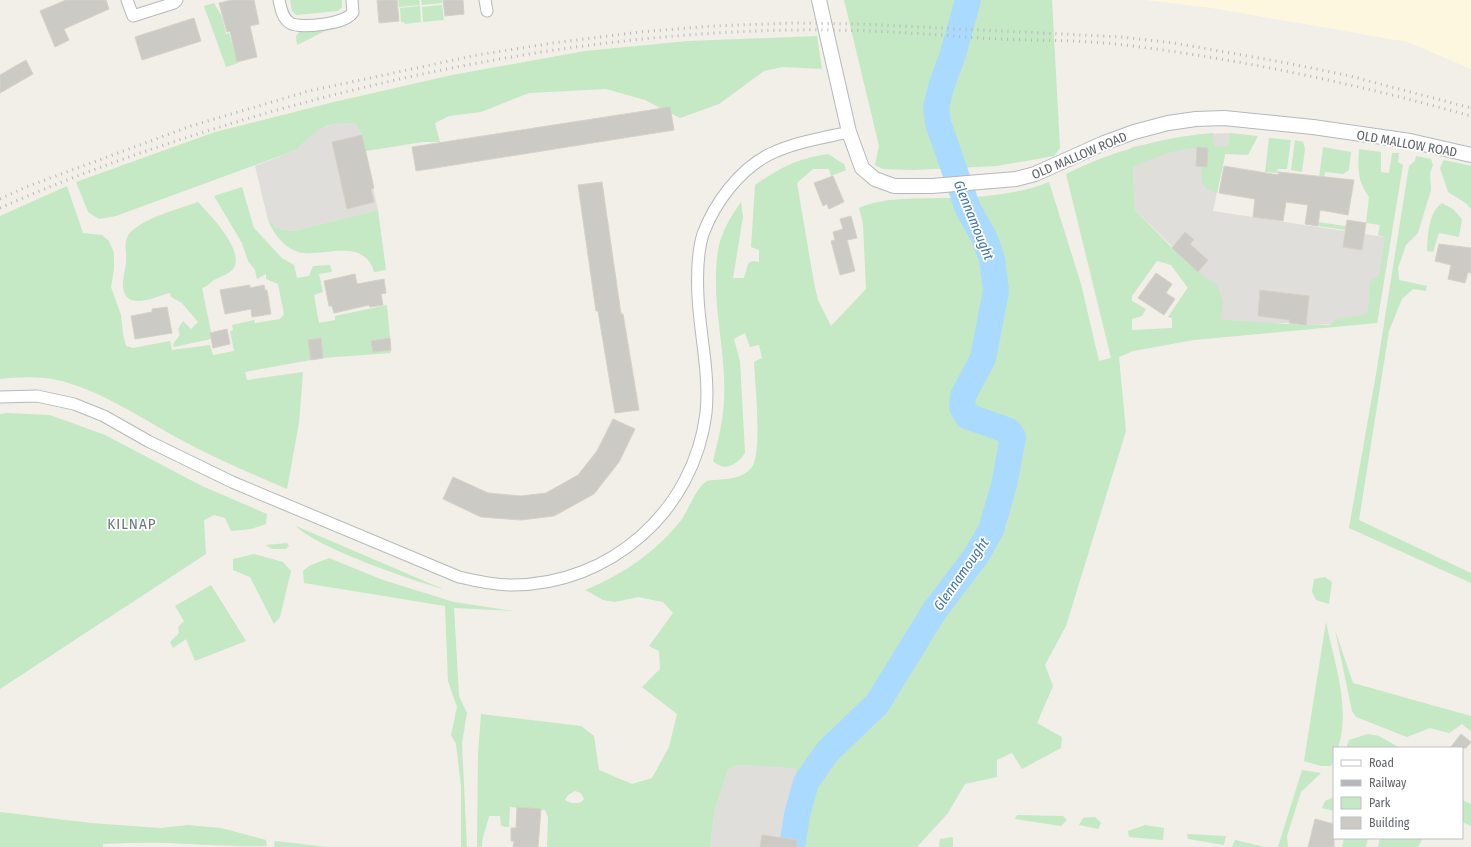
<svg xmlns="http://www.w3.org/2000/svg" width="1471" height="847" font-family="'Fira Sans Condensed',sans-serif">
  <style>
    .commercial { fill: #fef7e0 }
    .industrial { fill: #e0deda }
    .green { fill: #c5e8c5; fill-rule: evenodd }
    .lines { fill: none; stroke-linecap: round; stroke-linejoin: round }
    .river { stroke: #aadaff; stroke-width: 26 }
    .building { fill: #cccac5; stroke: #d6d1c6 }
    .minor-casing { stroke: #b5b8bc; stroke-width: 13 }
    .tertiary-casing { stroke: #b5b8bc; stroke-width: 16 }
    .minor { stroke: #fff; stroke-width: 11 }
    .tertiary { stroke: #fff; stroke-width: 14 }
    .rail { stroke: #b6b7b8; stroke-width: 3; stroke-dasharray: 1 5; stroke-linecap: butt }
    .labels { text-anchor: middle; stroke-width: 3.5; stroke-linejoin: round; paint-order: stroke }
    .street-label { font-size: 13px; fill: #5f6368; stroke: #fff }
    .water-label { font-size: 14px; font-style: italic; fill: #4174aa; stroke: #fff }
    .quarter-label { font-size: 15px; letter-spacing: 1px; fill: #70757a; stroke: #fff }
  </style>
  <rect width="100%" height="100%" fill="#f1efe8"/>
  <path class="commercial" d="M1145 0H1471V69L1408 42 1212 8Z"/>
  <g class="industrial">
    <path d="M339 122 356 124 362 135 378 210 293 231 278 229 268 220 255 166 296 150 317 130Z"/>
    <path d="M1230 133 1213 211 1391 238 1377 323 1306 325 1289 323 1172 328V318L1168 317 1198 272 1135 210 1132 147 1201 134Z"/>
    <path d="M738 765 796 767 794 803 788 847H710L715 809 728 770Z"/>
  </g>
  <g class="green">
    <path d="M290 0H342V7L338 11 296 15 292 11Z"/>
    <path d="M398 0H419L420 5 399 7Z"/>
    <path d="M421 0H442V3L422 5Z"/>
    <path d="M844 0H1052L1060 148 1054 156 997 166 913 170 883 169 875 165 879 146Z"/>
    <path d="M214 3 222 17 226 33 223 35 229 33 238 63 226 67 204 6Z"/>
    <path d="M442 5 444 20 423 22 422 7Z"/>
    <path d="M420 6 421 22 405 24 404 22H401L400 8Z"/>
    <path d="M348 26 325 31 297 45 296 36 301 30Z"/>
    <path d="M817 36 822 69 783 67 764 71 719 104 680 118 645 100 606 89 529 93 481 112 449 116 435 123 440 142H423L366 151 362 135 356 124C325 120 317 130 296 150L116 216 99 219 88 212 76 182 215 132 334 102 452 75 585 51 688 41Z"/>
    <path d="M1213 133 1214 146 1227 147 1230 133 1258 136 1248 155 1225 154 1217 193C1200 188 1202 182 1201 166L1207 167 1208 149C1184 144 1155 157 1133 167L1135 210 1172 248 1198 272 1217 285 1223 302 1221 320 1306 325H1330L1336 319 1364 315 1368 310 1370 282 1379 275 1385 237 1378 235 1380 225 1366 223 1369 197C1357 181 1358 168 1359 149L1381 152V172L1389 173 1392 153H1399L1398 162 1403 165 1377 323 1194 340 1133 351 1119 357 1126 431 1066 626 1045 665 1053 686 1037 723 1062 737 1061 748 1022 769 1012 753 997 760V777L965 784 948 813 917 847H788L794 803 796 768 738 765 728 770 715 809 710 847H547L548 817 545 810 510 807 509 827H504L501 825 500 816H489C487 827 482 835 482 847H477L478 754 481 714 581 726 594 736 599 770 632 784 652 778 669 747 677 714 642 687 660 669 659 651 649 646 673 613 663 602 638 597 615 602 603 600 585 590C623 575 657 551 682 519 688 510 698 485 707 481 709 480 713 480 716 480 729 479 746 478 753 465 762 447 755 384 754 362L762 358 759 345 750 347 745 333 734 339 740 361 745 453C738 464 724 473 713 461 718 441 723 421 724 401 727 351 710 301 718 251 720 234 731 216 741 202L743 217 733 278H744L748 264 752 261 759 262V250L751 247 755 185C779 168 798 158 828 154L844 164 846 170 831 176 829 169H813L797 183 814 283 818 300 831 326 866 289 863 223 859 208C884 197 913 199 940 198 975 198 1017 195 1049 182L1081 284 1099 361 1111 358 1066 174C1112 151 1162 137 1213 133ZM1157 261 1171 265 1188 288 1168 317 1172 318V328L1132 330V319L1142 316 1146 309 1132 301V296ZM575 791 581 793 584 799C580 805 571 804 565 800L568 795Z"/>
    <path d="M1269 138 1291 140 1287 169H1278L1277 173 1265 172Z"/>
    <path d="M1295 140 1303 142 1305 149 1302 172 1291 170Z"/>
    <path d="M1323 147 1351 152 1349 170 1343 174 1325 172 1324 178H1319Z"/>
    <path d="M1416 156 1431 159 1433 165 1430 173 1431 190 1418 233 1406 245 1398 268 1399 280 1427 286 1426 291 1413 289 1402 299 1389 331 1359 520 1471 573V583L1349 528 1376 374 1409 166 1415 161Z"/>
    <path d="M1444 160 1471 166V209L1467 204 1448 192 1440 168Z"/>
    <path d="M67 186 83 233 102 235 109 241 114 253V269L111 287 121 315 123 334 126 346 133 348 170 341 172 350 210 345 213 355 234 351 230 331 233 330 232 325 254 320 255 323 280 319 284 314 278 284 266 279V274L257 279 255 270 248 261 242 243 214 196 242 187 254 228 282 258 294 265 297 278 309 276 313 266 330 265 332 272 319 274 323 292 314 295 319 323 335 320V316L387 305 390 338 372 341 373 352 391 350V353L323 358 321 338 309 340 311 360 245 372 247 380 303 372 299 423 287 489C253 474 218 460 185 442 145 421 102 390 57 380 40 376 18 377 0 379V216Z"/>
    <path d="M198 202C209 214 246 251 233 269 228 275 221 276 214 280 209 283 209 286 202 288L211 332 210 333 211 339 174 347 173 344 180 335 178 329 183 321 191 329 198 322 182 303 171 297 170 293C156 296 127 312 123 288 122 280 126 269 126 261 127 251 123 243 129 234 142 218 179 209 198 202Z"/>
    <path d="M1442 203 1453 209 1462 219 1459 237 1439 233 1433 252 1427 251C1428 235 1428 213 1442 203Z"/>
    <path d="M378 210 386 270 374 272C365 239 328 255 305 253 287 252 274 235 268 220L278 229 293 231Z"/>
    <path d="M1318 222 1365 229V233L1318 226Z"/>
    <path d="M7 413 50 415 105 435 202 486 267 514 266 524 251 529 231 531 225 518 214 515 204 520 206 554 0 689V414Z"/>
    <path d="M296 526 443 589C413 581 315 547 296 526Z"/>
    <path d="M287 543 289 546 286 549H272L266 545Z"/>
    <path d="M254 554 283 562 291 571 280 617 274 624 250 577 233 570V559Z"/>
    <path d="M329 558 383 580 454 602 514 611 454 608 459 696 467 713 462 743 467 847H461V786L456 744 451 735 457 707 448 681 445 606 304 583 303 571 309 566Z"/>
    <path d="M1325 577 1332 582 1329 604 1316 600 1312 592 1314 579Z"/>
    <path d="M211 585 246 641 195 661 186 639 173 648 170 642 179 633 178 627 184 621 175 606Z"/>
    <path d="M1326 622C1334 662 1351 708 1338 748H1334V760L1331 766H1321L1304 761Z"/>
    <path d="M1335 630 1353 683 1471 716V731L1462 724 1449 733 1430 728 1407 737 1356 717 1352 711Z"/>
    <path d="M1368 734 1379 736 1400 748H1346L1349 740Z"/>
    <path d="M1302 770 1321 773 1301 792 1287 836 1288 847H1278Z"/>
    <path d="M1334 797V811L1322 808 1325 801Z"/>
    <path d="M1462 800 1471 804V826L1462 822Z"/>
    <path d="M0 812 91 823 160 828 188 825 221 828 266 840 267 846C249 847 207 845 187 844 159 842 131 843 103 844V847H0Z"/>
    <path d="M1017 815 1063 816 1067 820 1061 826 1015 819Z"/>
    <path d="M1095 817 1101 823 1098 829 1079 825 1083 818Z"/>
    <path d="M1145 825 1164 828 1163 840 1129 837 1128 831Z"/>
    <path d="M1187 834 1226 836 1224 845 1188 839Z"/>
    <path d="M953 837V847H939L940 839Z"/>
    <path d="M1344 838H1368L1366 847H1342Z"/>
    <path d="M1380 838H1423L1418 847H1378Z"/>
    <path d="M1235 840 1265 847H1232Z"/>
    <path d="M275 841 328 847H274Z"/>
  </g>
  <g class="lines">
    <path class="river" d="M792 847 797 815 806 782 828 751 877 704 935 610 976 556 991 530 1004 485 1013 437 1009 431 967 416 962 407 963 396 983 358 996 291 992 259 984 237 968 209 938 123 936 107 942 84 953 54 968 0"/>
  </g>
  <g class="building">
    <path d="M66 0H106L109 9 64 29 69 40 55 47 40 11Z"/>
    <path d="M232 0H254L259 24 250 26 257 57 237 62 230 31 227 32 219 3Z"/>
    <path d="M377 0H397L399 21 379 23Z"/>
    <path d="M443 0H463L464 14 445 16Z"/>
    <path d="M194 18 201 41 142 60 135 37Z"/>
    <path d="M26 60 33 74 0 93V75Z"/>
    <path d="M670 107 674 130 416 171 412 147Z"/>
    <path d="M362 135 374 188 371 189 374 202 347 209 332 142Z"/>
    <path d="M1197 147 1208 148 1207 167 1196 166Z"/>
    <path d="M1224 166 1278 175V172L1354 180 1348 215 1320 210 1318 226 1305 224 1308 205 1286 202 1283 221 1253 217 1255 199 1219 193Z"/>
    <path d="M833 176 844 202 829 209 827 204 823 206 814 183Z"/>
    <path d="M602 182 621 314H623L639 410 615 413 598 311H596L578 185Z"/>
    <path d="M851 216 857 238 847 240 855 271 840 275 831 241 835 240 833 232 843 229 840 219Z"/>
    <path d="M1347 220 1366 223 1362 250 1343 247Z"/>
    <path d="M1185 232 1194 240 1190 244 1208 260 1198 272 1172 248Z"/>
    <path d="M1439 244 1471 248V273L1468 272 1465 283 1448 279 1451 265 1435 261Z"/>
    <path d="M1156 273 1172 284 1166 293 1175 299 1164 315 1138 298Z"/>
    <path d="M355 274 357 284 384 279 386 293 381 294 383 305 370 307 369 305 334 313 332 306H329L324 281Z"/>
    <path d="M250 285V288L264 285 265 290H267L271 314 252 317 251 309 225 314 220 290Z"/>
    <path d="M1260 290 1309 296 1306 325 1289 323 1290 320 1258 316Z"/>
    <path d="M167 307 172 333 135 339 131 316 152 312V309Z"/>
    <path d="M227 329 230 344 213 348 210 333Z"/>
    <path d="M321 338 323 358 311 360 308 340Z"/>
    <path d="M390 338 391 350 373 352 371 341Z"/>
    <path d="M613 419 635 429 619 462 594 494 554 516 521 520 481 517 443 499 453 477 488 493 521 496 546 493 578 475 597 451Z"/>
    <path d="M1461 734 1471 742 1466 748H1450Z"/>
    <path d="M517 807 541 809 538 847H513L514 841H511V828H516Z"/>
    <path d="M1315 819 1334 824V847H1308Z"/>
    <path d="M762 835 797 840V847H760Z"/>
  </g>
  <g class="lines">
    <defs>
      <g id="minor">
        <path d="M127 0 133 16 174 3 177 0"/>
        <path d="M279 0C281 8 282 18 290 23 300 29 347 24 353 12L352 0"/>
        <path d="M485 0 487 11"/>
        <path d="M0 397 37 396 74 404 104 416 148 441 232 482 459 577C476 581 494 585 512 585 610 585 694 511 706 413 710 374 700 336 698 297 697 277 697 253 703 234 715 202 740 169 770 154 795 142 822 138 849 132"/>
      </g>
      <path id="tertiary" d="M819 0 849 132 862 168 875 179 894 186H932L1016 179 1035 174 1104 143 1134 132 1168 123 1196 119 1224 118 1313 127 1410 141 1471 155"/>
    </defs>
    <use href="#minor" class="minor-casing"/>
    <use href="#tertiary" class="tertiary-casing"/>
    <use href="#minor" class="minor"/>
    <use href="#tertiary" class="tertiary"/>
    <g class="rail">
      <path d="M0 199 26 187 191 126 309 91 477 55 553 43 640 32 713 26 793 23 861 24 1121 37 1174 43 1287 63 1350 76 1471 108"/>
      <path d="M0 208C83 171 169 142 256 116 429 66 611 33 791 30 854 29 917 33 980 38 1028 41 1076 39 1124 45 1241 59 1357 84 1471 116"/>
    </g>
  </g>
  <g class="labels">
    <g class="street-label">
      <text transform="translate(1407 143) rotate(10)" y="5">OLD MALLOW ROAD</text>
      <text transform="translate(1079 155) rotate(-23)" y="5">OLD MALLOW ROAD</text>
    </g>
    <g class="water-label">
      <text transform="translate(974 220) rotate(68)" y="5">Glennamought</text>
      <text transform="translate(961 574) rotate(-55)" y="5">Glennamought</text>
    </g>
    <g class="quarter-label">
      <text x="132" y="529">KILNAP</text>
    </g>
  </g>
  <rect x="1333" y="747" width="130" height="92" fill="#ffffff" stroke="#bfc1c3"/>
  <rect x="1341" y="760" width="20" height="6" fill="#ffffff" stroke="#bfc1c3"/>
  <text x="1369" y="767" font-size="12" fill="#5f6368">Road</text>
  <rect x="1341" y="780" width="20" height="6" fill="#b6b7b8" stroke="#bfc1c3"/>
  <text x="1369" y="787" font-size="12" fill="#5f6368">Railway</text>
  <rect x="1341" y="797" width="20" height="12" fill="#c5e8c5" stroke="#bfc1c3"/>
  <text x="1369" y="807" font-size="12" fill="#5f6368">Park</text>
  <rect x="1341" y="817" width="20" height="12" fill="#cccac5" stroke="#bfc1c3"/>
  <text x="1369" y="827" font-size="12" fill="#5f6368">Building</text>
</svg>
